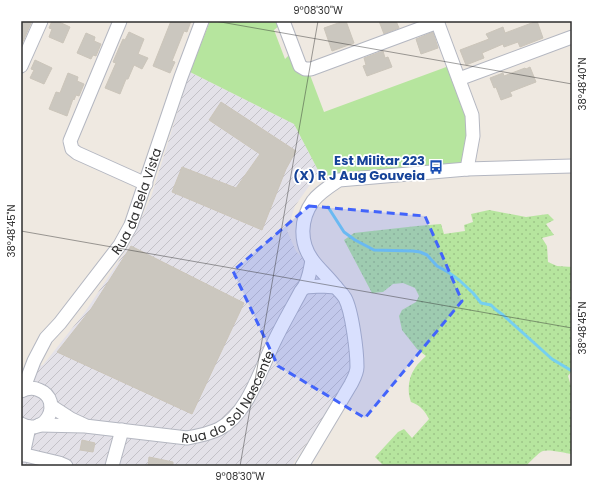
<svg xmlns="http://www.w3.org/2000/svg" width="593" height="487" font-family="Poppins,sans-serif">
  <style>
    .industrial { fill: url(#industrial-furrows) }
    .grass { fill: #b6e59e }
    .garden { fill: url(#garden-dots) }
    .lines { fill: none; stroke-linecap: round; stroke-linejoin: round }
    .stream { stroke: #75cff0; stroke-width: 3 }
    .building { fill: #cbc7bf; stroke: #cbc5ba }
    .minor-casing { stroke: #b4b7c1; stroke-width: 15 }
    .minor { stroke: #fff; stroke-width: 13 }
    .marked { fill: #4264fb; fill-opacity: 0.2; stroke: #4264fb; stroke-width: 3; stroke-dasharray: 8 5; stroke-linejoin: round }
    .ticks { fill: none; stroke: #2e2e2e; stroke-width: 1; stroke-opacity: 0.45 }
    .labels { text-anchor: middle; stroke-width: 3.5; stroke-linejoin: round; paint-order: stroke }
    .transit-label { font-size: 13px; font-weight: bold; fill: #164399; stroke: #fff; text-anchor: end }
    .street-label { font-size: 13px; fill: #2e2e2e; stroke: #fff }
    .neatline { fill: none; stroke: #2e2e2e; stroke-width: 1.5 }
    .ticks-label { font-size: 10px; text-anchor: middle; fill: #2e2e2e }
  </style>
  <defs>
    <pattern id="industrial-furrows" width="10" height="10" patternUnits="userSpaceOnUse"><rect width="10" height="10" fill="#e3e1e8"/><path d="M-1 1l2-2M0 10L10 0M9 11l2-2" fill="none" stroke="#c3c1c7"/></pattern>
    <pattern id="garden-dots" width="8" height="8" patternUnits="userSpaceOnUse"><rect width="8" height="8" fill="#b6e59e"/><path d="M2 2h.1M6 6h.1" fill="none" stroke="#9dc588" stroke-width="1.8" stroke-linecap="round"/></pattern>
  </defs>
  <rect width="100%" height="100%" fill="#efe9e1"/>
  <path class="industrial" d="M190 72 294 124 319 172 295 206 287 231 296 251 320 277 340 301 345 313 352 363 349 377 292 466H21V372L43 365 85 312 129 246 151 197Z"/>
  <path class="grass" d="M210 21H278L280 25 274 30 285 59 290 54 310 75 324 112 449 66 464 111 468 129 461 167 334 178 319 172 294 124 190 72Z"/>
  <path class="garden" d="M489 210 526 217 548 214 554 220 546 224 554 235 542 238 547 246 548 262 557 266 572 267V371L568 376 571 386H572V454C565 453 549 449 543 451 539 452 529 463 526 466H384L375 457 398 432 404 429 412 438 429 419C424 410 421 406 411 402 407 391 408 378 415 368 418 363 422 360 426 356L417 349 402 330 399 316 402 310 416 302 419 296 415 288 403 283 393 284 383 292 372 293 344 240 354 233 417 226 441 224 444 234 465 231 464 225 473 222 471 214Z"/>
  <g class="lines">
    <path class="stream" d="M328 207 344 232 355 240 374 250 413 251 420 252 427 255 437 266 448 272 459 280 473 293 481 303 491 305 495 309 503 315 552 359 572 371"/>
  </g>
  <g class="building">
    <path d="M21 21H32L21 46Z"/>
    <path d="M52 21H57L70 27 63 43 49 37 52 29 49 28Z"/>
    <path d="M171 21H191L187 32 184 31 172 61 175 62 170 73 153 66Z"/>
    <path d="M344 21H346L354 43 332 51 324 28Z"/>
    <path d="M379 21H396L399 28 384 34Z"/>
    <path d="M537 21 543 38 520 47 518 42 504 47 503 44 482 53 484 58 466 65 460 50 489 39 486 34 503 27 505 33Z"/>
    <path d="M129 32 144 39 138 54 148 58 142 69 134 65 128 79H126L120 94 105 88 116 63 113 62 119 48 123 39 125 40Z"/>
    <path d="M433 32 438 48 421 54 416 39Z"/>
    <path d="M86 33 95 37 94 41 101 44 96 56 93 55 91 59 77 53Z"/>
    <path d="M383 51 385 58 388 57 392 67 367 76 363 66 366 65 364 58Z"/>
    <path d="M35 60 52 68 44 84 30 78 34 70 31 69Z"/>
    <path d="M530 67 536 82 510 92 512 96 501 100 496 87 494 88 490 78 503 73 504 76 525 68 526 69Z"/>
    <path d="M68 73 78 77 77 81 84 84 79 96 76 95 74 100 73 99 67 116 49 109 56 92 60 93Z"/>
    <path d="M221 102 296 151 286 169 262 230 172 192 182 167 236 188 260 154 209 120Z"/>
    <path d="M131 246 244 303 192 414 57 352 91 309Z"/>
    <path d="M82 440 95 443 93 452 80 450Z"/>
    <path d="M149 457 173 462V466H148Z"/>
  </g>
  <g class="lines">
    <defs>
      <g id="minor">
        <path d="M120 21 70 141 72 149 77 153 146 184"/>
        <path d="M283 21 300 66 305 69H311L438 22"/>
        <path d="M437 21 472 115 473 136 467 169"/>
        <path d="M21 66 41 21"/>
        <path d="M459 79 572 37"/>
        <path d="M305 287 321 286 336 287"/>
        <path id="s1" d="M23 390 34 361 46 338 60 323 120 245 131 225 181 77 202 21"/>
        <path d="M21 391C27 388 33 387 39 390 64 400 46 438 21 424"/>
        <path d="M51 406 71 419 84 425"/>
        <path id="s2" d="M39 425 85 426 187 438C198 436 209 434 219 429 248 414 260 370 274 342 282 325 292 308 301 291 309 283 310 270 312 260"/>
        <path d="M21 454 59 463 66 466"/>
        <path d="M23 455 29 427"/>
        <path d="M112 466 122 430"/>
        <path d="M302 466 351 384C354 378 357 373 357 367 357 351 352 311 345 298 342 293 338 290 335 286 328 277 319 269 313 261 299 243 300 219 313 201 320 192 330 186 339 180L467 169 572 166"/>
      </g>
    </defs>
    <use href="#minor" class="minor-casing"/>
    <use href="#minor" class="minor"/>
  </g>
  <path class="marked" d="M309 206 425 216 462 301 365 418 278 366 233 271Z"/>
  <path class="ticks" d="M215 21 572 84M21 231 572 328M240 466 318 21"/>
  <defs>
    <symbol id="bus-bare" viewBox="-9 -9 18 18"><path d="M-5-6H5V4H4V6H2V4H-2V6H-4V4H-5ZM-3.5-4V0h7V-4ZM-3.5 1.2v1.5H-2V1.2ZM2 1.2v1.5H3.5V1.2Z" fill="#1a4fb4" stroke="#fff" stroke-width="2.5" paint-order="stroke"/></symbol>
  </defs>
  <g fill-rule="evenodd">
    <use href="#bus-bare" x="426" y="157" width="20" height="20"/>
  </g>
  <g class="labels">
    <g class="transit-label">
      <text x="425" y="165">Est Militar 223<tspan x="425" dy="15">(X) R J Aug Gouveia</tspan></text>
    </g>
    <g class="street-label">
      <text dy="5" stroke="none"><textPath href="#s1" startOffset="223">Rua da Bela Vista</textPath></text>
      <text dy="5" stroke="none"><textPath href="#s2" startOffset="210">Rua do Sol Nascente</textPath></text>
    </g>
  </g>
  <rect width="593" height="487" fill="none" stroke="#ffffff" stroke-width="44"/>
  <rect x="22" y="22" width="549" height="443" class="neatline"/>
  <g class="ticks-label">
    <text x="318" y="14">9°08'30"W</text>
    <text transform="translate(582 84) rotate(-90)" y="4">38°48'40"N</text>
    <text transform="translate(11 231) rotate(-90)" y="4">38°48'45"N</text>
    <text transform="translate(582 328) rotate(-90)" y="4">38°48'45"N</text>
    <text x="240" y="480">9°08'30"W</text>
  </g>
</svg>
